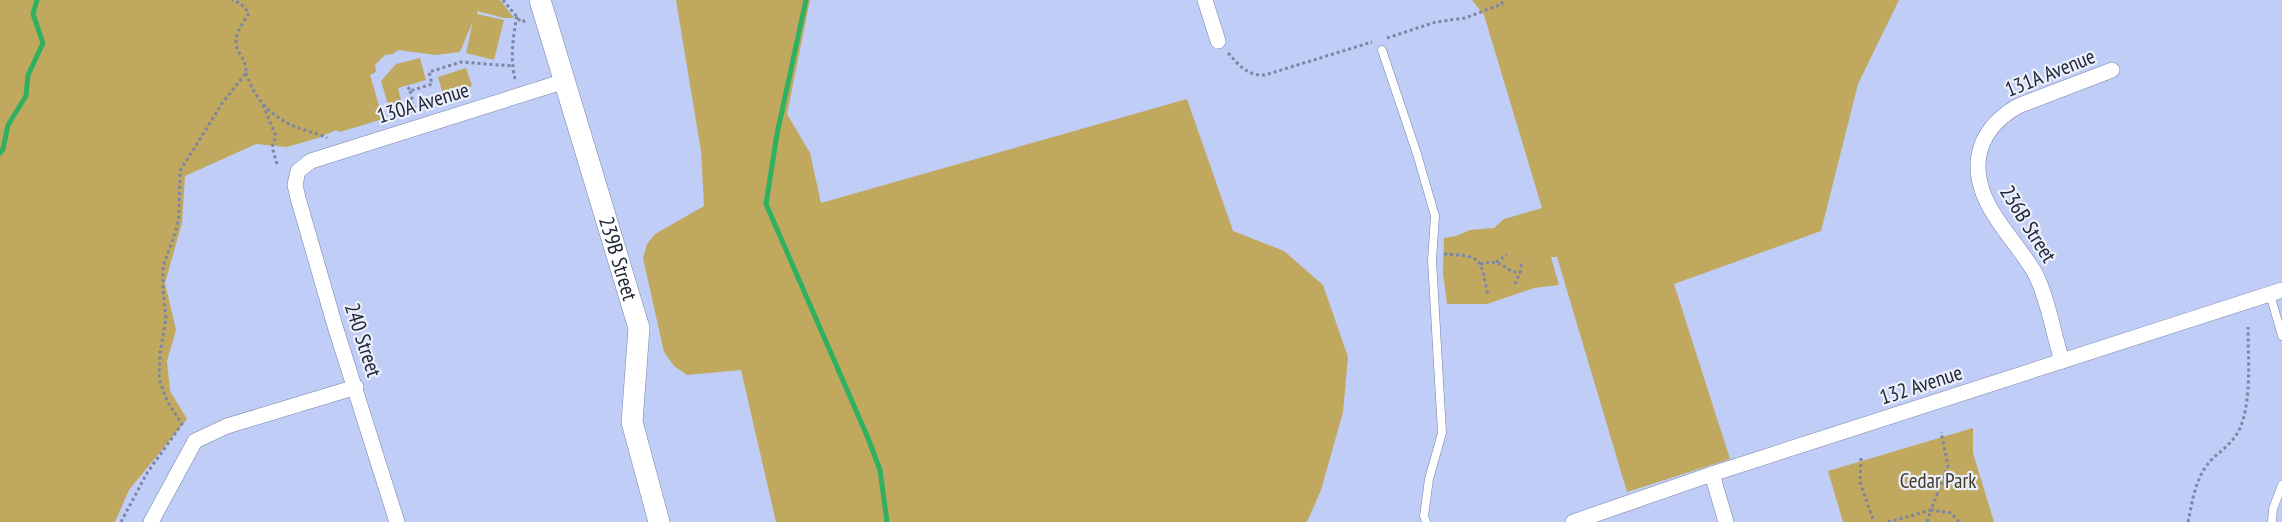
<svg xmlns="http://www.w3.org/2000/svg" width="2282" height="522" font-family="'PT Sans Narrow',sans-serif">
  <style>
    .green { fill: #c0a85e }
    .lines { fill: none; stroke-linecap: round; stroke-linejoin: round }
    .stream { stroke: #30b162; stroke-width: 5 }
    .lane-casing { stroke: #7782a8; stroke-width: 9 }
    .street-casing { stroke: #7782a8; stroke-width: 16 }
    .secondary-casing { stroke: #7782a8; stroke-width: 22 }
    .path { stroke: #7c86a4; stroke-width: 3; stroke-dasharray: 3 3; stroke-linecap: butt }
    .lane { stroke: #fff; stroke-width: 8 }
    .street { stroke: #fff; stroke-width: 15 }
    .secondary { stroke: #fff; stroke-width: 21 }
    .labels { text-anchor: middle; stroke-width: 4.5; stroke-linejoin: round; paint-order: stroke }
    .street-label { font-size: 21px; fill: #212635; stroke: #ebeffc }
    .park-label { font-size: 21px; fill: #443c25; stroke: #ebeffc }
  </style>
  <rect width="100%" height="100%" fill="#c0cdf6"/>
  <g class="green">
    <path d="M0 0H500L514 18H504L477 11V14L504 20 494 60 466 53 473 21 460 52 436 55 398 50 393 54 385 55 375 65 376 72 370 75 383 119 340 132 336 130 318 138 287 147 256 144 185 176 182 223 165 283 176 330 167 361 170 391 187 419 129 490 115 522H0Z"/>
    <path d="M676 0H810L787 114 810 153 821 203 1187 99 1233 231 1284 251 1323 285 1348 357 1343 412 1321 490 1307 522H776L741 370 687 375 674 366 664 352 643 258 647 244 655 234 704 206 701 151Z"/>
    <path d="M1472 0H1899L1858 84 1821 231 1674 284 1730 459 1627 492 1557 257H1551L1559 285 1534 288 1487 304H1447L1443 273 1444 238 1456 236 1470 230 1494 228 1504 219 1542 208 1484 15Z"/>
    <path d="M420 58 426 80 398 88 403 108 390 111 381 81 396 64Z"/>
    <path d="M466 68 472 86 443 95 438 77Z"/>
    <path d="M1973 428V453L1994 522H1843L1828 471Z"/>
  </g>
  <g class="lines">
    <g class="stream">
      <path d="M806 0 777 134 766 204 868 438 880 470 887 522"/>
      <path d="M0 153 3 149 8 125 26 96 28 75 43 43 33 14 37 0"/>
    </g>
    <defs>
      <g id="lane">
        <path d="M1382 50 1417 154 1435 216 1432 260 1442 433 1429 479 1424 516 1426 522"/>
        <path d="M2270 294 2282 336"/>
        <path d="M2272 522 2273 509 2282 485"/>
      </g>
      <g id="street">
        <path d="M1205 0 1218 41"/>
        <path d="M2062 361C2054 335 2047 296 2035 273 2023 253 2007 235 1995 216 1967 173 1973 132 2018 106L2112 70"/>
        <path d="M1712 474 1726 522"/>
        <path d="M151 522 195 441 227 426 356 387"/>
        <path d="M397 522 335 326 298 198 295 185 298 171 311 161 565 81"/>
        <path d="M1573 522 1712 474 2282 290"/>
      </g>
      <g id="secondary">
        <path id="s1" d="M540 0 639 328 632 422 659 522"/>
      </g>
    </defs>
    <use href="#lane" class="lane-casing"/>
    <use href="#street" class="street-casing"/>
    <use href="#secondary" class="secondary-casing"/>
    <g class="path">
      <path d="M503 0 521 22 527 20"/>
      <path d="M1387 38 1436 22 1465 18 1502 4V0"/>
      <path d="M1228 53C1240 66 1247 76 1265 75L1372 42"/>
      <path d="M246 73C254 98 271 117 296 127 306 131 317 133 327 138"/>
      <path d="M515 79C510 59 513 36 517 16"/>
      <path d="M408 87 410 91 432 84 429 72 461 62 513 66"/>
      <path d="M410 91 413 103"/>
      <path d="M263 105 276 136 272 147 277 164"/>
      <path d="M404 106 413 103 416 112"/>
      <path d="M1444 254C1484 256 1480 258 1488 296"/>
      <path d="M1496 262 1507 255"/>
      <path d="M1480 264C1507 258 1501 271 1520 273"/>
      <path d="M1515 284 1520 273 1522 261"/>
      <path d="M1861 458 1860 482 1874 522"/>
      <path d="M121 522 147 473 182 424 167 401 159 379 160 353 166 319 163 288V266L176 231 179 214 180 171 223 102 246 73C246 65 244 60 240 54 230 39 241 26 249 13L240 3 232 0"/>
      <path d="M1888 522 1931 510 1948 466 1941 432"/>
      <path d="M1927 522 1931 510 1951 513 1959 522"/>
      <path d="M2188 522C2192 503 2195 481 2207 465 2216 453 2233 445 2240 428 2252 400 2248 357 2248 327"/>
    </g>
    <use href="#lane" class="lane"/>
    <use href="#street" class="street"/>
    <use href="#secondary" class="secondary"/>
  </g>
  <g class="labels">
    <g class="street-label">
      <text transform="translate(2050 73) rotate(-22)" y="7">131A Avenue</text>
      <text transform="translate(423 103) rotate(-17)" y="7">130A Avenue</text>
      <text transform="translate(2028 224) rotate(58)" y="7">236B Street</text>
      <text dy="7" stroke="none"><textPath href="#s1" startOffset="270">239B Street</textPath></text>
      <text transform="translate(363 340) rotate(72)" y="7">240 Street</text>
      <text transform="translate(1921 385) rotate(-18)" y="7">132 Avenue</text>
    </g>
    <g class="park-label">
      <text x="1938" y="488">Cedar Park</text>
    </g>
  </g>
</svg>
